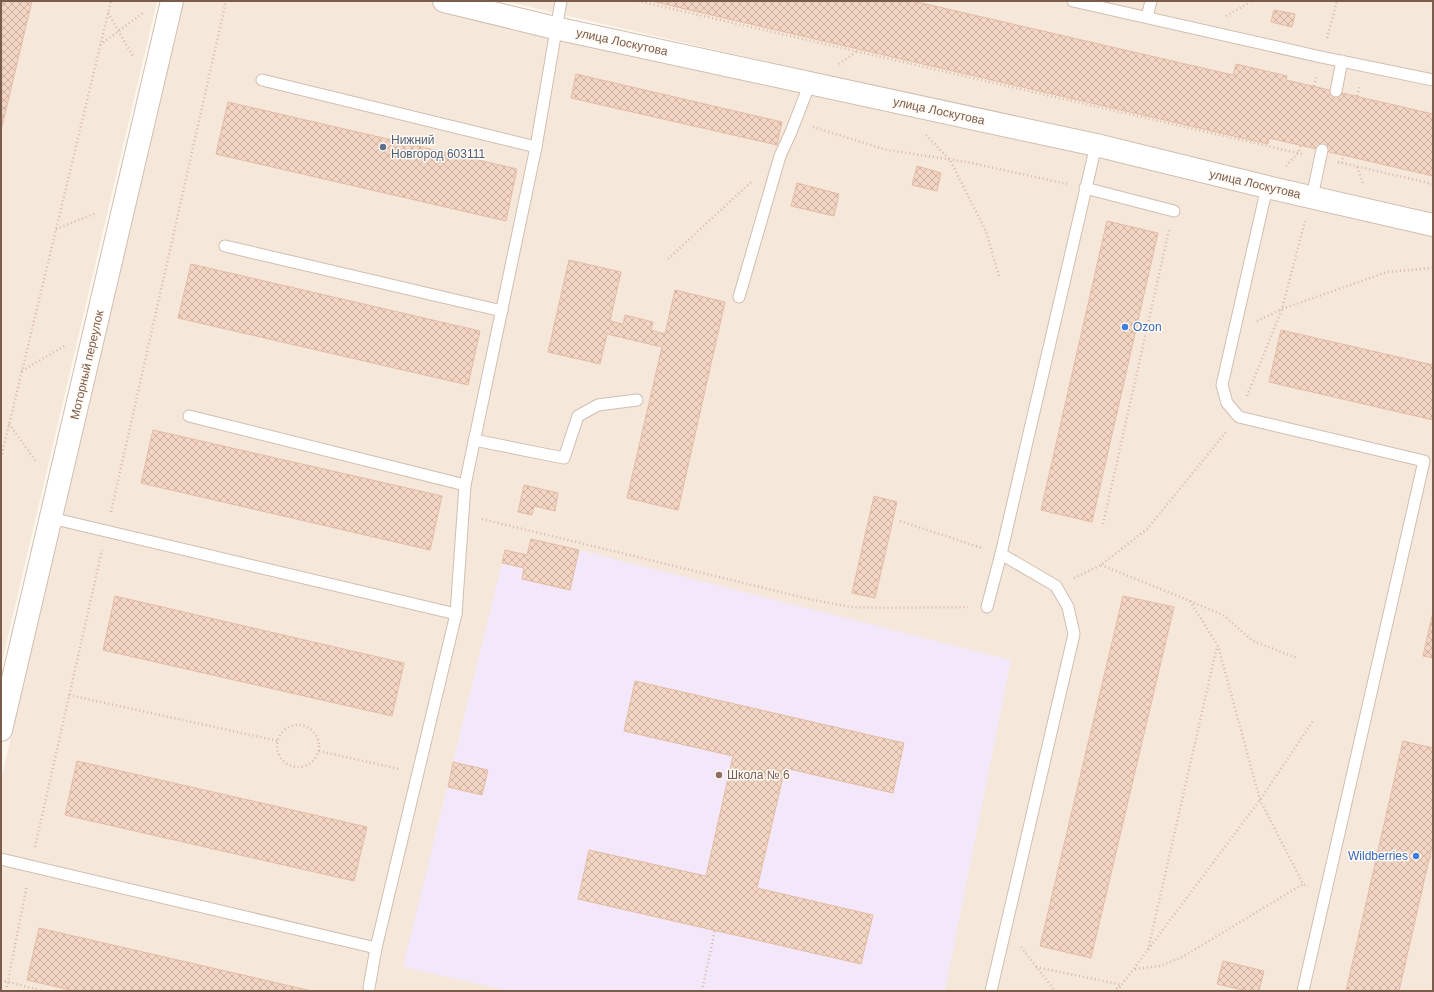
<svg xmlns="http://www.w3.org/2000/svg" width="1434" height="992" font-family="Helvetica,sans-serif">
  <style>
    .residential { fill: #f5e8da }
    .education { fill: #f3e8fa }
    .building { fill: url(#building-cross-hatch); stroke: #e6bba3 }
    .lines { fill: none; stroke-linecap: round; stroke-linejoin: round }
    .lane-casing { stroke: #d1beb0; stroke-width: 13 }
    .street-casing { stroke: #d1beb0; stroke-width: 24 }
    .path { stroke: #d9b8a5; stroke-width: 2.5; stroke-dasharray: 1 3; stroke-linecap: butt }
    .lane { stroke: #fff; stroke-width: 11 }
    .street { stroke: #fff; stroke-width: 22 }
    .service-dot { fill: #5c6f8a; stroke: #fffaf3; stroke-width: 1.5 }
    .shop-dot { fill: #3f7fe0; stroke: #fffaf3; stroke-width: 1.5 }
    .education-dot { fill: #8d6e63; stroke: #fffaf3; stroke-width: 1.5 }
    .labels { text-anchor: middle; stroke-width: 3; stroke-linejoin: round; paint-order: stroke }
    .street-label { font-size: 12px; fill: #7a5c4d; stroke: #fffaf3 }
    .service-label { font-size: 12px; fill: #4e5e75; stroke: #fffaf3; text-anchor: start }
    .shop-label { font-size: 12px; fill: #366cbe; stroke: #fffaf3; text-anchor: start }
    .education-label { font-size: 12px; fill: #785e54; stroke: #fffaf3; text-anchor: start }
  </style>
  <defs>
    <pattern id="building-cross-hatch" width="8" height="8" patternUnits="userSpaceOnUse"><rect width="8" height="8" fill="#f3d5c3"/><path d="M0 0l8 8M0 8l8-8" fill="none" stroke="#cab0a1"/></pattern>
  </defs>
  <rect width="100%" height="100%" fill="#fdf6ec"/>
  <g class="residential">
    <path d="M1 1H157L1 666Z"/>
    <path d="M184 1H424L1433 232V991H1V780Z"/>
    <path d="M504 1H1433V215Z"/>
  </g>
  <path class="education" d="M531 539 579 550 1011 660 945 991H510L403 967 505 550 527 555Z"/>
  <g class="building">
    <path d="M1 1H32L1 130Z"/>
    <path d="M651 1H913L1233 75 1236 64 1287 76 1286 80 1433 114V176L1269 138 1268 144Z"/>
    <path d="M1274 10 1295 14 1292 27 1271 22Z"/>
    <path d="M576 74 782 122 777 145 571 98Z"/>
    <path d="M228 102 517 169 506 221 216 154Z"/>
    <path d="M917 166 941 173 937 191 912 185Z"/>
    <path d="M797 183 839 194 834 216 791 206Z"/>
    <path d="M1107 221 1158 233 1092 522 1041 510Z"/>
    <path d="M569 260 621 272 610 321 623 324 625 315 653 322 651 330 665 334 675 290 725 302 678 510 627 498 662 347 607 334 600 364 548 352Z"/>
    <path d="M191 264 480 331 468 385 178 318Z"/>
    <path d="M1281 330 1433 365V420L1269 382Z"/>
    <path d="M153 430 442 496 430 550 141 483Z"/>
    <path d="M524 485 558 493 555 511 534 506 532 515 518 512Z"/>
    <path d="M874 496 897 502 875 598 852 593Z"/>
    <path d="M531 539 579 550 570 590 522 579 524 568 502 563 505 550 527 555Z"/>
    <path d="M115 596 404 663 392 716 103 650Z"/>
    <path d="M1123 596 1174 607 1091 958 1040 946Z"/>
    <path d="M1433 612V658L1423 656Z"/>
    <path d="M635 681 904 743 893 793 785 768 757 888 873 915 861 964 578 899 589 850 706 876 733 756 624 731Z"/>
    <path d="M1403 741 1433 748V842L1399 991H1346Z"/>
    <path d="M77 761 367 827 354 881 65 815Z"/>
    <path d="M453 762 488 770 482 795 448 787Z"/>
    <path d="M39 928 312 991H75L27 980Z"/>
    <path d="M1223 961 1264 971 1259 991H1247L1217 984Z"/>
  </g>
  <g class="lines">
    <defs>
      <g id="lane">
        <path d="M1073 1 1321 57 1433 80"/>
        <path d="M1147 17 1151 1"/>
        <path d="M262 80 536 147"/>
        <path d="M1336 91 1342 61"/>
        <path d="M1267 187 1222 385 1227 403 1239 417 1424 461 1303 991"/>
        <path d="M1085 188 1174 211"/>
        <path d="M1312 197 1322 150"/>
        <path d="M225 246 502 311"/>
        <path d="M739 297 780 156 791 132 810 83"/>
        <path d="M189 416 465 485"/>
        <path d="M474 440 564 458 578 416 598 405 637 400"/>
        <path d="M51 518 456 614"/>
        <path d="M987 607 1001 554"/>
        <path d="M1 859 376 948"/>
        <path d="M369 988 376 948 456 614 465 485 536 147 561 1"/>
        <path d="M991 991 1074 634 1068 607 1056 586 1001 554 1096 145"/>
      </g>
      <g id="street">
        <path d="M444 1 555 28 1096 145 1267 187 1433 225"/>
        <path d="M1 730 172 1"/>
      </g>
    </defs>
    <use href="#lane" class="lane-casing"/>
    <use href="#street" class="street-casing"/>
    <g class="path">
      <path d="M638 1 1302 154"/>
      <path d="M108 13 133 56"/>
      <path d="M1226 16 1252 1"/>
      <path d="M1327 38 1337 1"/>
      <path d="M100 45 143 13"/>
      <path d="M839 64 856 52"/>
      <path d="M1314 86 1317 75"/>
      <path d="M1357 96 1360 85"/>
      <path d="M813 127 887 150 967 162 1067 184"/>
      <path d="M926 135 950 160 986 231 999 276"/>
      <path d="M1338 162 1433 184"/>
      <path d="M1342 163 1343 155"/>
      <path d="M1286 166 1298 153 1301 145"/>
      <path d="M1357 167 1363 183"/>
      <path d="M56 229 96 213"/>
      <path d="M668 259 751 182"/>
      <path d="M1257 321 1282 309 1387 272 1433 268"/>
      <path d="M22 371 66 345"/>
      <path d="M1247 396 1282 309 1305 221"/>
      <path d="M9 424 37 463"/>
      <path d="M1 458 111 1"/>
      <path d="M111 512 226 1"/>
      <path d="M482 519 813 600 851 607 886 608 968 607"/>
      <path d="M900 521 982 548"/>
      <path d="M1103 524 1169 230"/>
      <path d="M1101 565 1190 601 1218 646 1260 800 1303 884 1308 886"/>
      <path d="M1074 578 1101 565 1147 529 1227 431"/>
      <path d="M1190 601 1223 615 1253 641 1297 658"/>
      <path d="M69 695 278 741"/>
      <circle cx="298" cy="746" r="21"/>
      <path d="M319 751 399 769"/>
      <path d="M35 847 102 550"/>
      <path d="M1430 857 1433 858"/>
      <path d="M1021 947 1055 991"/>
      <path d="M1148 950 1217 646"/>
      <path d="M1036 967 1122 985"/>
      <path d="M1135 969 1160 966 1184 956 1303 884"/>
      <path d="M1 980 43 991"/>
      <path d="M6 991 27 885"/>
      <path d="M702 991 715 930"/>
      <path d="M1113 991 1120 986"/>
      <path d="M1117 991 1260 800 1313 721"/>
    </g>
    <use href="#lane" class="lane"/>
    <use href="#street" class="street"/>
  </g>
  <circle class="service-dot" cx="383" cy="147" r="4"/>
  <g class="shop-dot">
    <circle cx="1125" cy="327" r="4"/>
    <circle cx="1416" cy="856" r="4"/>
  </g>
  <circle class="education-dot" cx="719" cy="775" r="4"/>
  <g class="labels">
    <g class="street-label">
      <text transform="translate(622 42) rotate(12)" y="4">улица Лоскутова</text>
      <text transform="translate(939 111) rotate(12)" y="4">улица Лоскутова</text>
      <text transform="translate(1255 184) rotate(13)" y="4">улица Лоскутова</text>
      <text transform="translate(87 365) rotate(-77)" y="4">Моторный переулок</text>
    </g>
    <g class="service-label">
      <text x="391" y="144">Нижний<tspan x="391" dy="14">Новгород 603111</tspan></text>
    </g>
    <g class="shop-label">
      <text x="1133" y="331">Ozon</text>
      <text x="1408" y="860" text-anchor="end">Wildberries</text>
    </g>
    <g class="education-label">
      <text x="727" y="779">Школа № 6</text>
    </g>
  </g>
  <rect width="1434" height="992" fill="none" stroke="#7a5c4d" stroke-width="4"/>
</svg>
